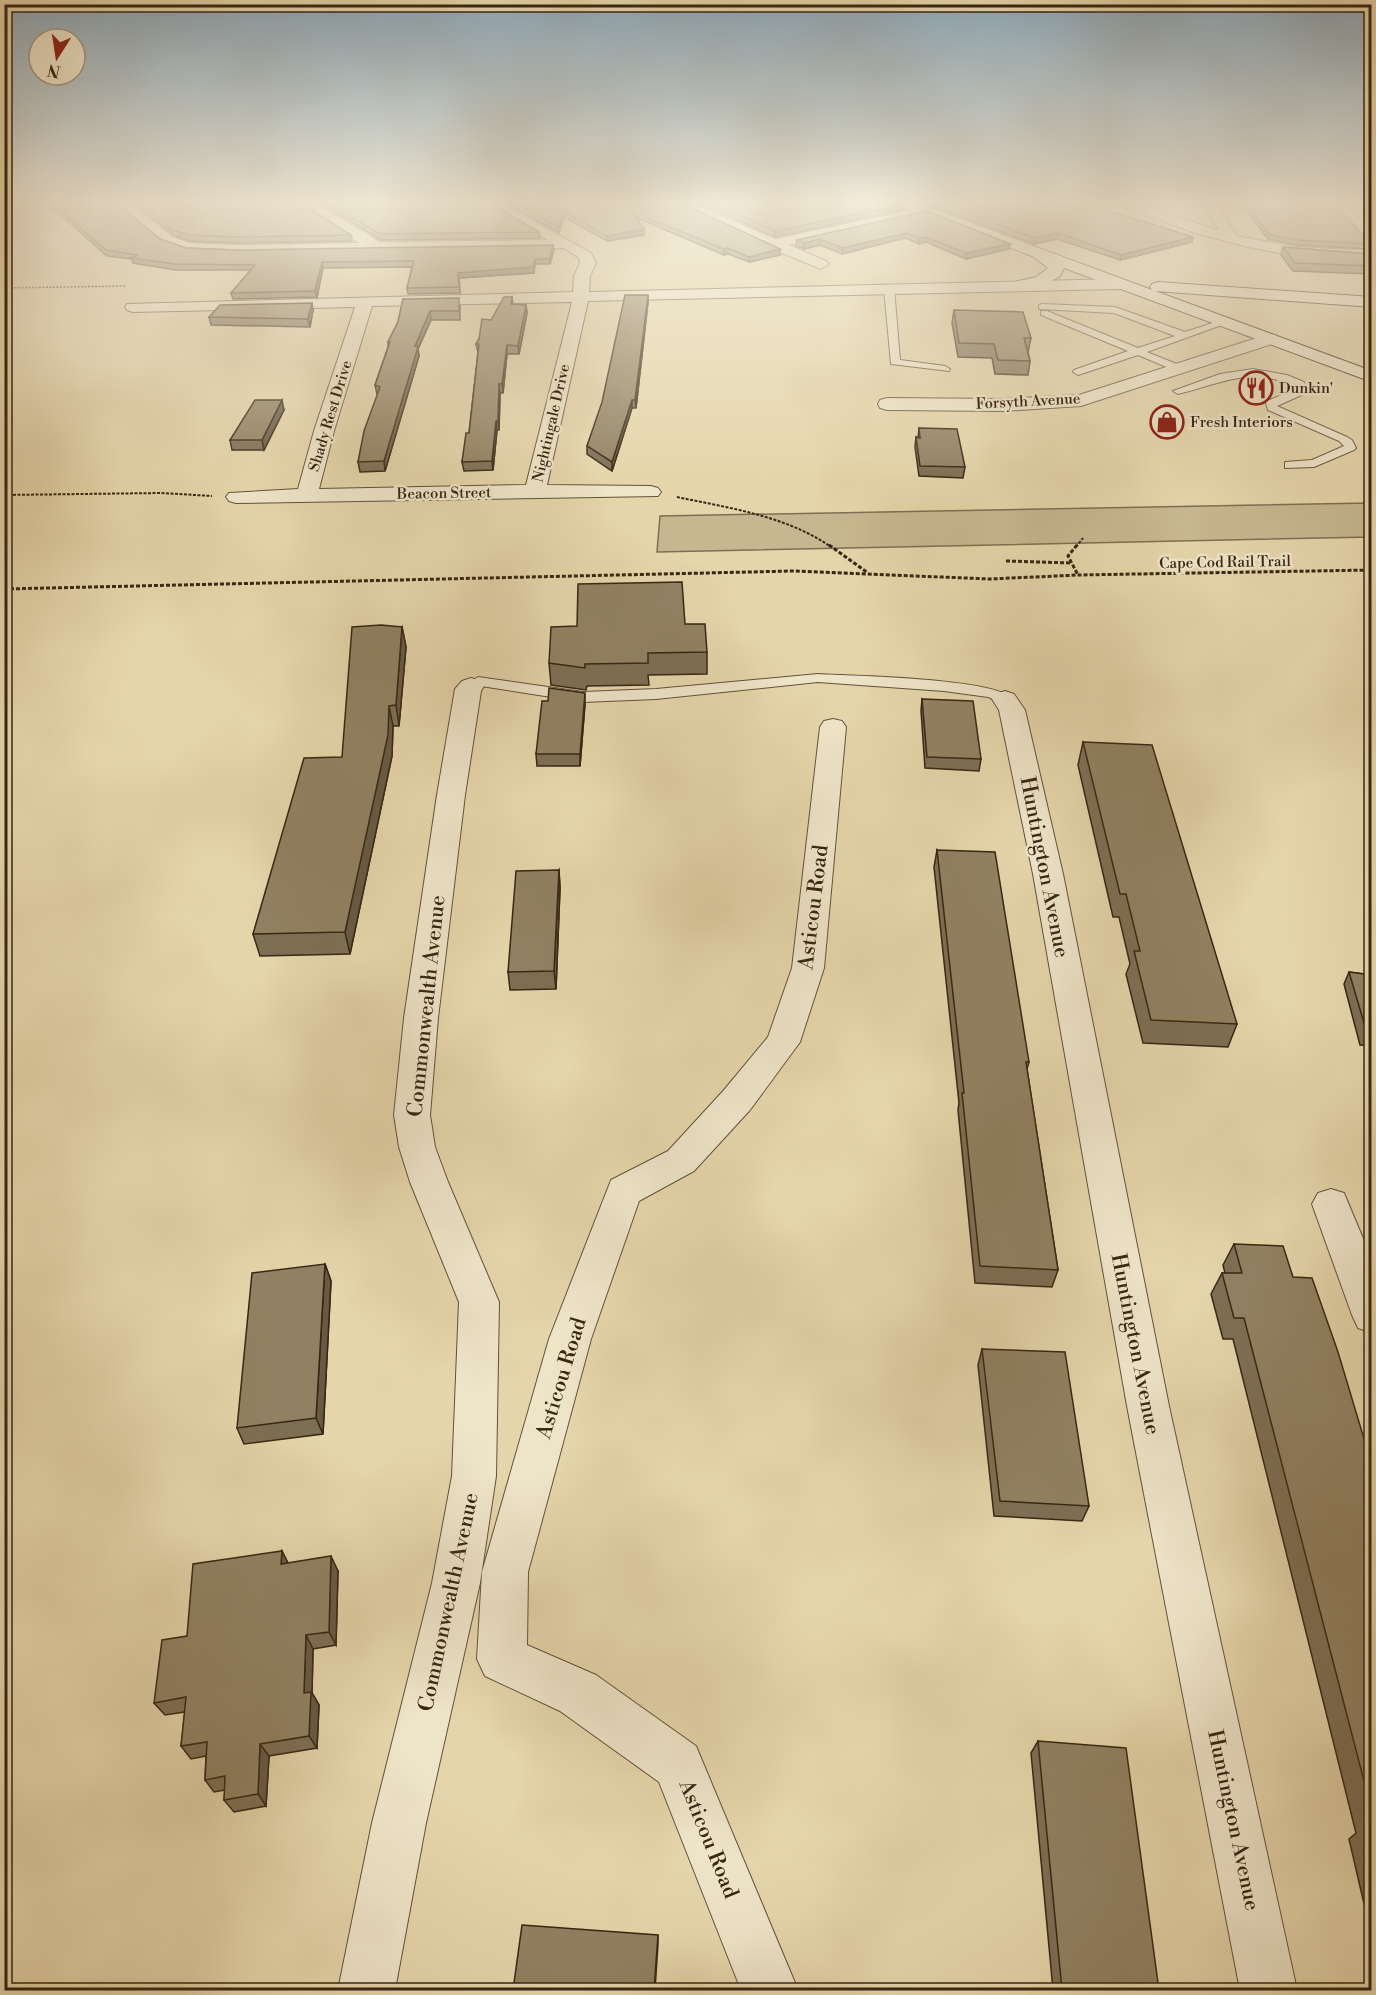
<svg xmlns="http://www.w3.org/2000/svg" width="1376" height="1995" font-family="'Libre Bodoni',serif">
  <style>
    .green { fill: #c7b790; stroke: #7f6f52; stroke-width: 1.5 }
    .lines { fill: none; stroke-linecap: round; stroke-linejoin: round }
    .lane-casing { stroke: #625239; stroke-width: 2 }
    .street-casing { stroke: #625239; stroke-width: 2 }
    .secondary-casing { stroke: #372713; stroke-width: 2 }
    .path-far2 { stroke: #372713; stroke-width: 1.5; stroke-dasharray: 2 1.5; stroke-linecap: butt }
    .path-far1 { stroke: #372713; stroke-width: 2; stroke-dasharray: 3 1.5; stroke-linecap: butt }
    .path { stroke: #372713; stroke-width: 3; stroke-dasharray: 4 2; stroke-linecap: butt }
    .lane { fill: #eee4c8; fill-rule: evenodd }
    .street { fill: #eee4c8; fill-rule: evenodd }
    .secondary { fill: #eee4c8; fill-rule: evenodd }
    .wall { fill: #7d6f54; stroke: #372713; stroke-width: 1.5 }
    .shaded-wall { fill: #665a45; stroke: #372713; stroke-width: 1.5 }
    .building { fill: #918162; stroke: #372713; stroke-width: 1.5 }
    .labels { text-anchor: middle; stroke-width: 5; stroke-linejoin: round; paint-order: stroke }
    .far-poi-label { font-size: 15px; fill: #372713; stroke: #eee4c8; text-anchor: start }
    .far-street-label { font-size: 15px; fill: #372713; stroke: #eee4c8 }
    .near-street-label { font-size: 21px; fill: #372713; stroke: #eee4c8 }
  </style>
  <rect width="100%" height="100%" fill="#e5d5aa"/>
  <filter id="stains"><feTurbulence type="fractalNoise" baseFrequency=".00333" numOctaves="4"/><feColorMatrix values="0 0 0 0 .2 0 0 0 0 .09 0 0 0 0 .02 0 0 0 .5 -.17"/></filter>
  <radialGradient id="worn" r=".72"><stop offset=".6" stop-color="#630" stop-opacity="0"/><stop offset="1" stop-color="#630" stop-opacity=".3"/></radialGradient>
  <path class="green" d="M1371 503V537L657 552 660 516Z"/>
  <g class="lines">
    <defs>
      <g id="lane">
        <path d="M889 285 894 288 900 360 945 366 950 369 949 371 891 364 884 288Z"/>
        <path d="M1042 304 1115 307 1185 332 1225 319 1230 322 1147 352 1184 367V371H1176L1138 355 1078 375 1073 372 1074 370 1128 351 1041 315V311H1047L1138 348 1175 336 1114 313 1039 309V305Z"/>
        <path d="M1253 369 1287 375 1304 382 1307 391 1306 393 1277 406 1347 437 1352 440 1356 448 1354 450 1314 467 1285 468V462L1312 460 1344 446 1339 441 1268 410 1266 403 1267 401 1296 389 1295 386C1249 366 1223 383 1178 394L1173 391 1220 374Z"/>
        <path d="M818 674C851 676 995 678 1013 699L1005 704 988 697 944 691 818 682 656 699 583 702 481 686 471 691 463 686 478 677 583 692 656 689Z"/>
      </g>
      <g id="street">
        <path d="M112 201H127L173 237 189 243 236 245 359 243 294 201H311L380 242 548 240 480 201H497L591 253 596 263 590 276 589 292 1119 279 1127 284 1119 289 588 301 547 485 651 486 658 488 661 492 658 496 236 503 229 501 226 497 229 493 298 489 314 431 355 307 133 312 127 310 125 307 127 304 573 292 574 276 580 263 579 258 564 248 236 253 187 251 163 243ZM572 302 526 485 319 489 334 431 372 306Z"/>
        <path d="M669 201H688L775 239 925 207 932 211 925 215 789 245 826 261 829 264 821 269 767 247Z"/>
        <path d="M1109 201H1130L1220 231 1200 201H1214L1237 236 1297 247 1372 251V260L1297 256 1252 248 1195 233Z"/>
        <path d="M1352 201H1366L1372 207V220L1367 219Z"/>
        <path d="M1269 334 1275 335 1278 339 1275 343 1081 406 1004 411 887 410 880 408 878 404 880 400 887 398 1004 399 1079 395Z"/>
        <path d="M471 678 480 681 484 686 481 691 465 795 438 1018 430 1115 435 1147 448 1182 499 1302 496 1476 480 1583 426 1823 395 1990H338L372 1823 432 1583 452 1476 459 1302 410 1182 399 1147 394 1115 404 1018 437 795 455 689 462 681Z"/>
        <path d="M1005 691 1014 694 1025 710 1063 874 1169 1406 1297 1990H1240L1127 1406 1033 874 999 710 992 699 996 694Z"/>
        <path d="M833 719 842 721 846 727 824 968 800 1042 750 1110 694 1171 639 1201 591 1339 528 1572 527 1645 596 1675 696 1746 798 1990H741L659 1782 560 1711 485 1676 477 1659 482 1572 549 1339 611 1180 668 1151 724 1090 768 1037 792 968 820 727 824 721Z"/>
        <path d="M1331 1189 1344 1193 1372 1260V1333L1358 1328 1352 1315 1312 1204 1318 1193Z"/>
      </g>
      <path id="secondary" d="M892 201H912L1152 290 1150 287 1152 284 1158 282 1372 297V307L1155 291 1372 371V382L1064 268 1060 276C1047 284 1027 293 1010 289L1008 286 1010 283 1036 277 1048 268 1034 257Z"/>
    </defs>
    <use href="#lane" class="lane-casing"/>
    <use href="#street" class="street-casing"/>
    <use href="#secondary" class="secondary-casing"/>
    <path class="path-far2" d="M4 288 125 286"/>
    <g class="path-far1">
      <path d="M4 495 161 493 212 496"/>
      <path d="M677 497C729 508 787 516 831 547"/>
      <path d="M1076 547 1083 538"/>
    </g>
    <g class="path">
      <path d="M829 545 868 573"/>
      <path d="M1077 545 1068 556 1078 575"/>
      <path d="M1006 561 1071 563"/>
      <path d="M4 589 793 571 990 579 1078 575 1372 570"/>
    </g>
    <use href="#lane" class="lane"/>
    <use href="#street" class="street"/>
    <use href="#secondary" class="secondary"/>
  </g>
  <g class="wall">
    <path d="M45 201H114L160 239 186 248 235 250H554L550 264H535L534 273 459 278 460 293 408 294 407 288 412 267 323 268 317 297 233 299 231 293 251 270H176L133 263 132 259 107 256Z"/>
    <path d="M131 201H298L351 235 352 241 236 243 189 241 174 235Z"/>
    <path d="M316 201H486L539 232 540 238 381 240Z"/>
    <path d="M502 201H676L780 249V255L749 262 728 254 724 255 637 218 644 235 607 241 564 217 559 233Z"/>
    <path d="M695 201H902L906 209 775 237Z"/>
    <path d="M919 201H1105L1090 205 1192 242 1120 260 1057 239 1034 244Z"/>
    <path d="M1239 201H1353L1352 205H1335L1371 244 1369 249 1297 245 1268 239Z"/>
    <path d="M927 211 1010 244 1009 249 966 259 926 242 919 244 905 238 842 254 820 245 804 249 796 246 797 240Z"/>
    <path d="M1283 247 1371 254V274L1293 271 1281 255Z"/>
    <path d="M648 295V302L636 408H632L612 471 587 454V446Z"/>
    <path d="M512 297 513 305H526L527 313 519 354H507L503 393H500L499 430H497L493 470 464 471 462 462 469 433 478 352 476 344 491 320Z"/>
    <path d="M403 299 460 306V320H431L418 349 419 356 385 471 360 472 358 462 378 394H377L375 385 388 347V342L398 322Z"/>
    <path d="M313 310 310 327 211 325 209 317Z"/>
    <path d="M954 310 1031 338 1028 352 1030 361 1028 375 995 374 992 358 958 357 952 323Z"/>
    <path d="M284 410 264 450H232L230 440Z"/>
    <path d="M919 428 965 467 963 478 919 476 915 447 916 437 918 438Z"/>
    <path d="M685 624 707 652V674L648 675 649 685 587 686 586 690 551 685 549 663Z"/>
    <path d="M402 627 406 647 399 726H393L392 756 350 954 260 956 253 934 342 757Z"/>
    <path d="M922 699 981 759 979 771 925 768 921 711Z"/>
    <path d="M548 701 585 704 580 766H537L536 754Z"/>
    <path d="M1083 742 1237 1024 1228 1047 1143 1043 1126 974 1130 964 1119 917H1113L1078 765Z"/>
    <path d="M937 850 1029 1062 1027 1069 1058 1270 1052 1287 975 1283 958 1110 959 1103 934 867Z"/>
    <path d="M559 870 560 888 556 989 510 990 508 972Z"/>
    <path d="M1349 972 1371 975V1046L1360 1045 1344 984Z"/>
    <path d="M1234 1244 1293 1277 1371 1462V1934L1349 1839 1356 1833 1233 1339H1223L1211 1294 1222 1273H1225L1223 1265Z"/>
    <path d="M325 1264 331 1281 323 1434 244 1444 237 1428Z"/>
    <path d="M982 1349 1089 1506 1082 1521 994 1516 978 1365Z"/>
    <path d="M282 1551 288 1563 338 1571 336 1645 313 1649 312 1693 319 1705 317 1748 269 1756 266 1806 234 1812 224 1800 225 1790 214 1792 205 1780 206 1756 191 1759 181 1746 185 1712 165 1715 154 1703 187 1636Z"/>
    <path d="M1038 1741 1159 1990H1053L1031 1753Z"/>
  </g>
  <g class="shaded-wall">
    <path d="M1084 201H1105L1080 207 1081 202Z"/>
    <path d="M906 204V209L775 237V231Z"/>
    <path d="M563 211 564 217 559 233V227Z"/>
    <path d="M644 229V235L607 241V236Z"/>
    <path d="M906 233 905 238 842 254V248Z"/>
    <path d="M1058 233 1057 239 1034 244 1035 238Z"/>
    <path d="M926 237V242L919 244 920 238Z"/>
    <path d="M1193 237 1192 242 1120 260 1121 255Z"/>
    <path d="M820 239V245L804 249V243Z"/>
    <path d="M1010 244 1009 249 966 259V253Z"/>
    <path d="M553 245 554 250 550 264 549 259Z"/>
    <path d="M728 248V254L724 255V249Z"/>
    <path d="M780 249V255L749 262V257Z"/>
    <path d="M535 259V264L534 273 459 278 460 293 458 273Z"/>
    <path d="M322 262 323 268 317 297 315 291Z"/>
    <path d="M648 295V302L636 408 635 400Z"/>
    <path d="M312 303 313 310 310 327 308 319Z"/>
    <path d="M526 305 527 313 519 354 518 346Z"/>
    <path d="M430 311 431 320 418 349 419 356 385 471 384 461 415 346Z"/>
    <path d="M507 345V354L503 393 502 384Z"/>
    <path d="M499 384 500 393 499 430 498 421Z"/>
    <path d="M282 400 284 410 264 450 262 440Z"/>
    <path d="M632 400V408L612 471V462Z"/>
    <path d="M496 421 497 430 493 470 492 461Z"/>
    <path d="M402 627 406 647 399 726 396 705Z"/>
    <path d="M585 693V704L580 766V754Z"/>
    <path d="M389 706 393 726 392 756 350 954 345 932Z"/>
    <path d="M559 870 560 888 556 989 554 971Z"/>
    <path d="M325 1264 331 1281 323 1434 316 1418Z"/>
    <path d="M282 1551 289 1565 281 1564Z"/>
    <path d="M331 1556 338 1571 336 1645 329 1632Z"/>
    <path d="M306 1635 313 1649 312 1693 319 1705 317 1748 309 1736 304 1693Z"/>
    <path d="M260 1744 269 1756 266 1806 258 1794Z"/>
    <path d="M658 1935V1944L655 1990H654Z"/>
  </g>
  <g class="building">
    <path d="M49 201H114L160 239 186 248 235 250 553 245 549 259H535L533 267 458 273 459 287 407 288 414 261 322 262 315 291 231 293 255 265 175 264 131 258 137 255 106 250Z"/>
    <path d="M137 201H298L351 235 235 237 188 235 173 230Z"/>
    <path d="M324 201H486L539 232 380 234Z"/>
    <path d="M511 201H676L780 249 749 257 728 248 724 249 631 211 644 229 607 236 563 211 559 227Z"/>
    <path d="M707 201H902L906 204 775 231Z"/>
    <path d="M934 201H1084L1081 202 1193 237 1121 255 1058 233 1035 238Z"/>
    <path d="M1244 201H1332L1371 244 1299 240 1270 235Z"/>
    <path d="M927 211 1010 244 966 253 926 237 920 238 906 233 842 248 820 239 804 243 797 240Z"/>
    <path d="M1283 247 1371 254V266L1295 263Z"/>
    <path d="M625 295H648L635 400H632L612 462 587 446 602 402Z"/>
    <path d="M504 297H512L511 304 526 305 518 346 507 345 502 384H499L498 421H496L492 461 462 462 466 433H469L479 344H476L479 339 482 319 491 320Z"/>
    <path d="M459 298V311H430L415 346 418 347 384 461 358 462 364 431 380 387 375 385 390 342H388L398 322 403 299Z"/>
    <path d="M312 303 308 319 209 317 220 305Z"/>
    <path d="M954 310 1023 312 1031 338H1024L1030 361 998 360 994 344 959 343Z"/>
    <path d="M255 400H282L262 440H230Z"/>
    <path d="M919 428 957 429 965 467 920 466 916 437 920 438Z"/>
    <path d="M682 582 685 624H705L707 652 648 653V663L585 664V668L549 663 551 627 577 626 578 584Z"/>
    <path d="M381 625 402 627 396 705 389 706 388 735 345 932 253 934 304 758 342 757 352 627Z"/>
    <path d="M549 688 585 693 580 754H536L542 701H548Z"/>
    <path d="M922 699 973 701 981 759 927 757Z"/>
    <path d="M1083 742 1152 745 1237 1024 1151 1020 1134 951H1140L1126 894H1120Z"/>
    <path d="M937 850 995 852 1029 1062H1026L1058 1270 980 1266 962 1093H964Z"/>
    <path d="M559 870 554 971 508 972 516 871Z"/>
    <path d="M1349 972 1371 975V1033H1367Z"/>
    <path d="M1234 1244 1283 1246 1293 1277 1312 1278 1338 1352 1371 1462V1808L1244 1318H1234L1222 1273H1242Z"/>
    <path d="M325 1264 316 1418 237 1428 252 1273Z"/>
    <path d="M982 1349 1065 1352 1089 1506 1000 1501Z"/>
    <path d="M282 1551 281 1564 331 1556 329 1632 306 1635 304 1693 311 1692 309 1736 260 1744 258 1794 224 1800 225 1776 205 1780 207 1742 181 1746 186 1697 154 1703 162 1640 187 1636 193 1564Z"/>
    <path d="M1038 1741 1126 1748 1159 1990H1062Z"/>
    <path d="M1366 1825H1371V1845Z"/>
    <path d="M522 1925 658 1935 654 1990H513Z"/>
  </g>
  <linearGradient id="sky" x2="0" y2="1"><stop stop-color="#8faabb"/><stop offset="0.42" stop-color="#f3ecd9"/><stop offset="1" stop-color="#f3ecd9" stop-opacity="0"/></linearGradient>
  <rect width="1376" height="481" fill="url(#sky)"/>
  <defs>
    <symbol id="restaurant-ring" viewBox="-11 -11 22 22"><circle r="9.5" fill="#eee4c8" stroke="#8f2418" stroke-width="1.5"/><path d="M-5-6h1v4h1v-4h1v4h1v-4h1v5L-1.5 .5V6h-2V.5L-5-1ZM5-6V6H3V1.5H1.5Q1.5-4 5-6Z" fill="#8f2418"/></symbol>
    <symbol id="shop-ring" viewBox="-11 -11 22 22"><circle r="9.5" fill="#eee4c8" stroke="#8f2418" stroke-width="1.5"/><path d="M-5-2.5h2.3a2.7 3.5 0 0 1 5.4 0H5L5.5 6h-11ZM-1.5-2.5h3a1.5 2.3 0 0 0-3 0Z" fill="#8f2418"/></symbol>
  </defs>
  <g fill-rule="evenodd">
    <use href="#restaurant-ring" x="1237" y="369" width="38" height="38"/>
    <use href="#shop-ring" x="1148" y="403" width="38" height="38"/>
  </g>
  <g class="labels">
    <g class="far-poi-label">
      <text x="1279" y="393">Dunkin'</text>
      <text x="1190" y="427">Fresh Interiors</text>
    </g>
    <g class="far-street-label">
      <text transform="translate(1028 401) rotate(-3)" y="5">Forsyth Avenue</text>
      <text transform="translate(330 416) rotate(-73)" y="5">Shady Rest Drive</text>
      <text transform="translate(551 423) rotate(-77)" y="5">Nightingale Drive</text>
      <text transform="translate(444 493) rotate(-1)" y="5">Beacon Street</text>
      <text transform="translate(1225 562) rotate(-1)" y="5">Cape Cod Rail Trail</text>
    </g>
    <g class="near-street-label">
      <text transform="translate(1045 867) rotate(79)" y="7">Huntington Avenue</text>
      <text transform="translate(813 907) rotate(-83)" y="7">Asticou Road</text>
      <text transform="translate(426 1006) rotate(-84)" y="7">Commonwealth Avenue</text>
      <text transform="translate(1136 1344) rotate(79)" y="7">Huntington Avenue</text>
      <text transform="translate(561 1378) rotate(-73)" y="7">Asticou Road</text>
      <text transform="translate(448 1602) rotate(-78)" y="7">Commonwealth Avenue</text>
      <text transform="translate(1234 1820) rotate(78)" y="7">Huntington Avenue</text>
      <text transform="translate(709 1839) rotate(68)" y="7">Asticou Road</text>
    </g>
  </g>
  <rect width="1376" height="1995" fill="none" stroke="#e5d5aa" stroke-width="24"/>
  <rect x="6" y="6" width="1364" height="1983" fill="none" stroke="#372713" stroke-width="3"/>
  <rect x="12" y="12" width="1352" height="1971" fill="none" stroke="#372713" stroke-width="1.5"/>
  <g transform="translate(57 57) rotate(192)"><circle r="28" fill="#eee4c8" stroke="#a59880" stroke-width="1.5"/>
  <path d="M0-4.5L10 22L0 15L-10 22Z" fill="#8f2418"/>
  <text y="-9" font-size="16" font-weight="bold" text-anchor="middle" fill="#372713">N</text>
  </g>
  <rect width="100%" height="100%" filter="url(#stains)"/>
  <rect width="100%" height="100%" fill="url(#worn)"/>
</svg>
